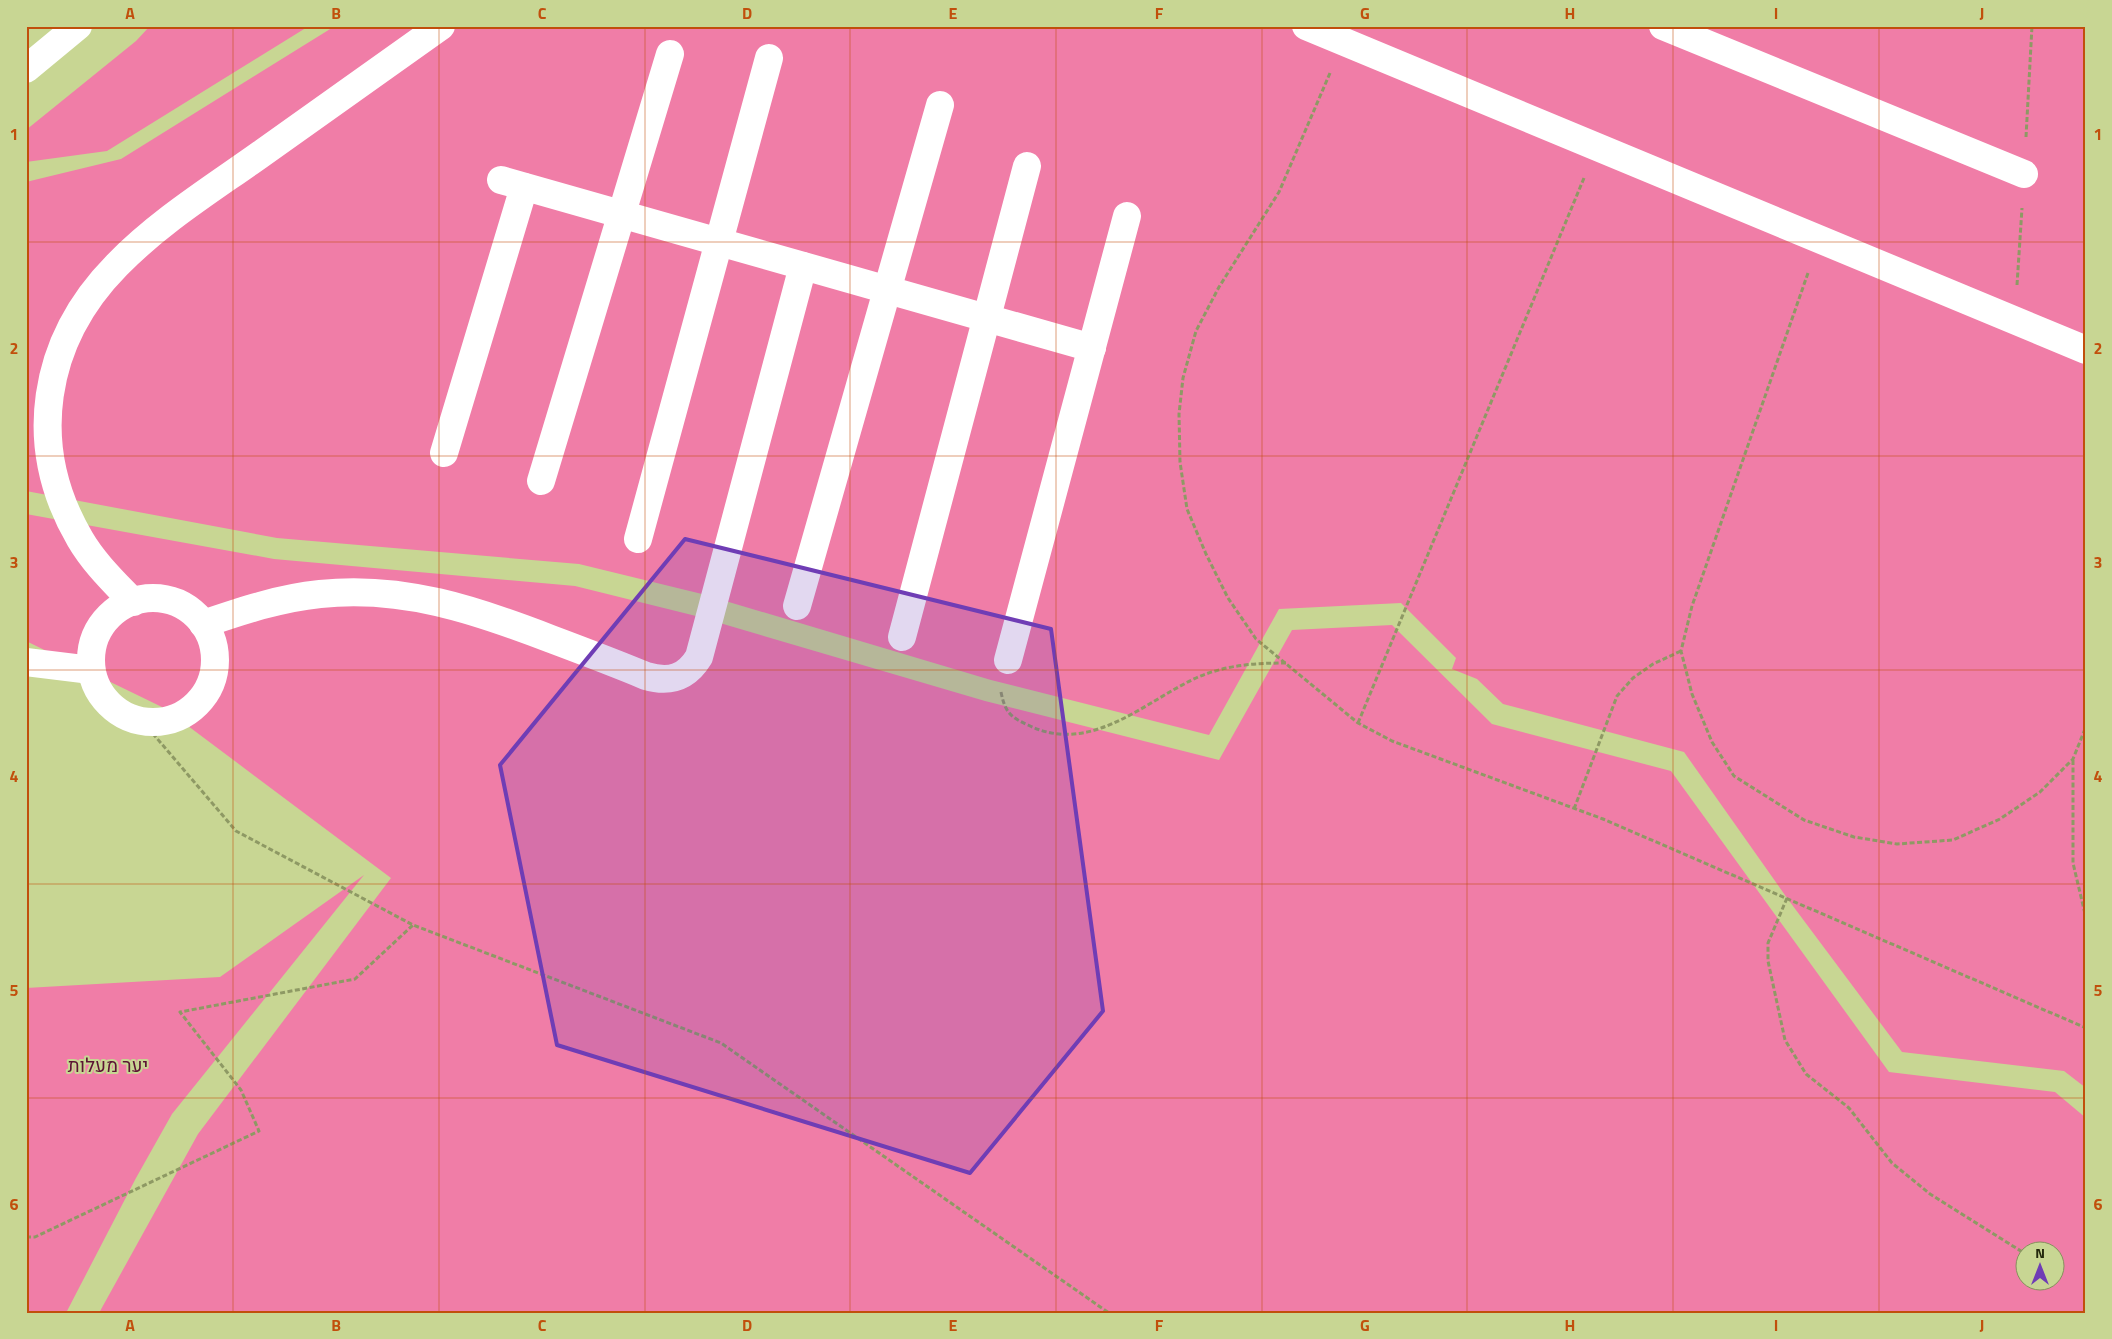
<svg xmlns="http://www.w3.org/2000/svg" width="2112" height="1339" font-family="'Titillium Web',Heebo,sans-serif">
  <style>
    .green { fill: #f07da7; fill-rule: evenodd }
    .lines { fill: none; stroke-linecap: round; stroke-linejoin: round }
    .path { stroke: #8e9964; stroke-width: 3; stroke-dasharray: 5 2.5; stroke-linecap: butt }
    .minor { stroke: #fff; stroke-width: 28 }
    .marked { fill: #6f3db5; fill-opacity: 0.2; stroke: #6f3db5; stroke-width: 4; stroke-linejoin: round }
    .grid { fill: none; stroke: #c14f0c; stroke-width: 1; stroke-opacity: 0.55 }
    .labels { text-anchor: middle; stroke-width: 4; stroke-linejoin: round; paint-order: stroke }
    .park-label { font-size: 19px; fill: #5c1334; stroke: #c8d693 }
    .neatline { fill: none; stroke: #c14f0c; stroke-width: 2 }
    .grid-label { font-size: 16px; text-anchor: middle; font-weight: bold; fill: #c14f0c }
  </style>
  <rect width="100%" height="100%" fill="#c8d693"/>
  <g class="green">
    <path d="M150 26H309L107 151 26 162V130L136 41Z"/>
    <path d="M335 26H2086V1088L2064 1071 1902 1052 1787 898 1684 752 1503 704 1477 679 1452 669 1456 658 1401 603 1279 609 1209 735 991 680 702 594 579 564 277 538 26 491V182L121 159Z"/>
    <path d="M26 514 274 559 575 586 696 616 985 701 1219 760 1292 630 1392 625 1492 724 1671 771 1889 1072 2055 1092 2086 1118V1313H99L198 1134 391 878 164 708 26 641ZM2024 1252H2054V1282H2024Z"/>
    <path d="M364 875 172 1114 136 1178 66 1313H26V988L220 977Z"/>
  </g>
  <g class="lines">
    <g class="path">
      <path d="M1330 73 1279 192 1219 287 1196 331 1183 378 1179 414 1180 462 1187 509 1206 554 1228 598 1256 639 1358 723 1392 741 1603 819 2086 1028"/>
      <path d="M2026 137 2032 26"/>
      <path d="M1808 273 1692 606 1681 651 1692 694 1712 742 1734 776 1804 820 1854 837 1897 844 1953 840 2000 819 2040 792 2073 759 2085 729 2086 711"/>
      <path d="M2017 285 2022 208"/>
      <path d="M1001 692C1005 712 1010 717 1028 725 1090 756 1144 702 1196 678 1225 665 1255 663 1286 663"/>
      <path d="M143 722 236 831 413 925 721 1043 1109 1313"/>
      <path d="M1358 723 1584 178"/>
      <path d="M2073 760V863L2086 918"/>
      <path d="M1574 809 1617 696 1633 678 1653 664 1681 651"/>
      <path d="M1787 898 1768 943V961L1785 1040 1806 1074 1849 1108 1892 1163 1930 1194 2024 1253"/>
      <path d="M26 1237H35L259 1131 241 1090 180 1012 355 979 413 925"/>
    </g>
    <g class="minor">
      <path d="M1306 26 2086 350"/>
      <path d="M1663 26 2024 174"/>
      <path d="M26 69 78 26"/>
      <path d="M501 180 1092 348"/>
      <path d="M444 453 524 187"/>
      <path d="M541 481 670 54"/>
      <path d="M638 539 769 58"/>
      <circle cx="153" cy="660" r="62"/>
      <path d="M133 602C114 582 94 563 80 539 25 445 42 341 117 265 160 221 212 189 261 154 321 111 381 69 441 26"/>
      <path d="M797 606 940 105"/>
      <path d="M203 624C241 611 280 598 320 594 402 585 476 610 551 639 583 651 615 663 646 676 670 683 686 678 699 657L803 266"/>
      <path d="M902 637 1027 166"/>
      <path d="M1008 660 1127 216"/>
      <path d="M26 662 91 670"/>
    </g>
  </g>
  <path class="marked" d="M685 539 1051 629 1103 1011 970 1173 557 1045 500 765Z"/>
  <path class="grid" d="M233 26V1313M439 26V1313M645 26V1313M850 26V1313M1056 26V1313M1262 26V1313M1467 26V1313M1673 26V1313M1879 26V1313M26 242H2086M26 456H2086M26 670H2086M26 884H2086M26 1098H2086"/>
  <g class="labels">
    <g class="park-label">
      <text x="108" y="1072">יער מעלות</text>
    </g>
  </g>
  <rect width="2112" height="1339" fill="none" stroke="#c8d693" stroke-width="55"/>
  <g transform="translate(2040 1266)"><circle r="24" fill="#c8d693" stroke="#86905d"/>
  <path d="M0-4L9 19L0 12L-9 19Z" fill="#6f3db5"/>
  <text y="-8" font-size="14" font-weight="bold" text-anchor="middle" fill="#23280d">N</text>
  </g>
  <rect x="28" y="28" width="2056" height="1284" class="neatline"/>
  <g class="grid-label">
    <text x="130" y="19">A</text>
    <text x="336" y="19">B</text>
    <text x="542" y="19">C</text>
    <text x="747" y="19">D</text>
    <text x="953" y="19">E</text>
    <text x="1159" y="19">F</text>
    <text x="1365" y="19">G</text>
    <text x="1570" y="19">H</text>
    <text x="1776" y="19">I</text>
    <text x="1982" y="19">J</text>
    <text x="14" y="140">1</text>
    <text x="2098" y="140">1</text>
    <text x="14" y="354">2</text>
    <text x="2098" y="354">2</text>
    <text x="14" y="568">3</text>
    <text x="2098" y="568">3</text>
    <text x="14" y="782">4</text>
    <text x="2098" y="782">4</text>
    <text x="14" y="996">5</text>
    <text x="2098" y="996">5</text>
    <text x="14" y="1210">6</text>
    <text x="2098" y="1210">6</text>
    <text x="130" y="1331">A</text>
    <text x="336" y="1331">B</text>
    <text x="542" y="1331">C</text>
    <text x="747" y="1331">D</text>
    <text x="953" y="1331">E</text>
    <text x="1159" y="1331">F</text>
    <text x="1365" y="1331">G</text>
    <text x="1570" y="1331">H</text>
    <text x="1776" y="1331">I</text>
    <text x="1982" y="1331">J</text>
  </g>
</svg>
